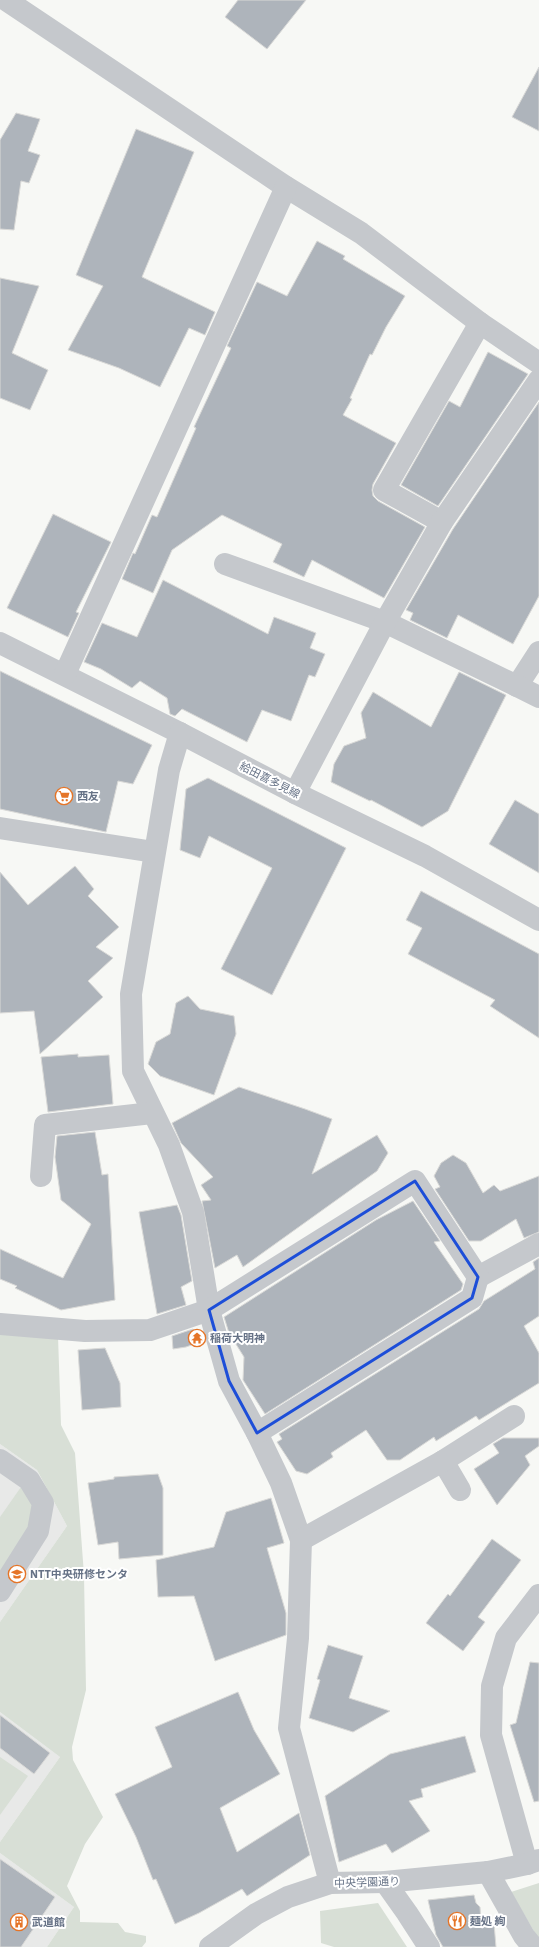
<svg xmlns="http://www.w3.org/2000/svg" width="539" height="1947" font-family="'IBM Plex Sans','Noto Sans JP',sans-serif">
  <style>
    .built { fill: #e8e9e8 }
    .green { fill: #d8dfd6 }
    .building { fill: #aeb4bb; stroke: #d9d9d7 }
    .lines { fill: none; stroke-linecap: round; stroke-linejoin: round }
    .minor { stroke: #c5c8cc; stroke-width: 22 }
    .marked { fill: none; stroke: #1d4ed8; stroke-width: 3; stroke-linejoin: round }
    .labels { text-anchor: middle; stroke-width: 4; stroke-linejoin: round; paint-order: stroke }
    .street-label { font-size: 11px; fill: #667286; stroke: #fff }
    .poi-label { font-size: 11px; font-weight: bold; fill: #667286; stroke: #fff; text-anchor: start }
  </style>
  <rect width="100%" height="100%" fill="#f7f8f5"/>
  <g class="built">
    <path d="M0 1444 37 1470 67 1526 0 1622Z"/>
    <path d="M0 1712 60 1757 0 1842Z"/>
    <path d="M0 1853 74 1907 47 1947H0Z"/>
  </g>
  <g class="green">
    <path d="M0 1331 58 1336 61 1425 75 1453 84 1575 86 1690 72 1747 73 1760 103 1817 85 1844 67 1886 80 1911V1922L118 1923 125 1932 146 1936V1942L142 1947H47L74 1907 0 1853V1842L60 1757 0 1712V1622L67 1526 37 1470 0 1444Z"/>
    <path d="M21 1487 33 1505 30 1528 0 1572V1517Z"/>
    <path d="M0 1757 28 1776 0 1815Z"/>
    <path d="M539 1883V1940L511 1892Z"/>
    <path d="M378 1903 407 1947H334L321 1943 320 1911Z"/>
  </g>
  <g class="building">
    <path d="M238 0H306L267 49 225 17Z"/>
    <path d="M539 67V131L512 117Z"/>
    <path d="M16 113 40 119 28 151 40 155 29 183 21 181 14 230 0 229V140Z"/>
    <path d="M136 129 194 152 142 277 215 312 205 335 189 328 160 387 119 368 68 350 103 286 76 275Z"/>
    <path d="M317 241 345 256 343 259 405 296 386 327 372 355 370 354 350 398 352 399 343 415 396 443 373 484 372 490 373 496 378 501 425 527 384 598 312 560 304 577 273 562 282 544 222 515 172 550 153 593 122 579 133 553 135 554 152 515 157 517 196 428 194 427 231 348 227 346 257 282 287 296Z"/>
    <path d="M0 278 39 286 12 353 48 370 30 410 0 398Z"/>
    <path d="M488 352 528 374 438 506 401 485 449 401 460 407Z"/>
    <path d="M539 402V596L513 644 458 615 447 638 410 620 413 613 406 610 453 529Z"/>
    <path d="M53 514 111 542 76 612 79 613 68 637 7 608Z"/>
    <path d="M163 580 268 634 274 617 316 633 310 648 325 654 315 677 309 675 291 721 262 710 247 742 182 709 175 716 170 714 167 698 140 681 132 688 101 669 84 662 102 623 137 637Z"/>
    <path d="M0 671 152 745 133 784 118 781 106 832 0 809Z"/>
    <path d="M459 672 506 695 448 811 422 827 371 800 370 801 331 782 334 764 344 746 366 738 361 713 373 692 431 727Z"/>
    <path d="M208 778 346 848 272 995 221 969 272 868 209 836 200 858 180 850 186 789Z"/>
    <path d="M515 800 539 814V873L489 844Z"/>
    <path d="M75 866 94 889 88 896 119 927 96 947 113 958 88 981 103 997 40 1054 34 1011 0 1013V872L28 905Z"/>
    <path d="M421 891 539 954V1038L490 1006 495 1000 408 954 422 928 406 920Z"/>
    <path d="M188 996 200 1009 234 1016 236 1034 214 1095 160 1076 148 1064 156 1042 170 1034 176 1003Z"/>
    <path d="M78 1054V1057L109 1055 113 1104 48 1112 41 1057Z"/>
    <path d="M239 1087 305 1109 332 1119 312 1174 377 1135 388 1153 377 1171 243 1267 237 1255 215 1268 202 1201 211 1200 201 1185 213 1177 181 1143 172 1123Z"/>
    <path d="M95 1132 102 1175 108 1174 115 1300 61 1310 15 1288 17 1286 0 1279V1249L63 1278 91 1224 61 1200 55 1157 57 1136Z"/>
    <path d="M453 1155 466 1163 483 1193 494 1185 500 1191 539 1176V1232L524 1238 516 1219 481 1241H469L435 1189 440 1187 434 1176 441 1163Z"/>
    <path d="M413 1201 440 1241 434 1242 463 1284 461 1290 265 1414 243 1380 244 1357 229 1333 224 1317 376 1220Z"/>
    <path d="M177 1205 181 1215 192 1281 181 1287 186 1305 157 1314 139 1212Z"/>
    <path d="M539 1258V1316L524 1326 539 1353V1383L479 1420 476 1416 436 1441 434 1437 400 1460H387L366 1430 331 1453 333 1457 307 1474 296 1471 277 1442 282 1439 279 1434 479 1309 484 1301 535 1269 533 1262Z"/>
    <path d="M193 1329 197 1343 186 1347 173 1349 172 1336Z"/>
    <path d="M105 1348 120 1383 121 1407 82 1410 78 1350Z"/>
    <path d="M503 1438H539V1446L525 1456 530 1465 497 1505 474 1469 499 1453 493 1444Z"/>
    <path d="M158 1474 163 1488V1555L119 1559 118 1542 98 1545 88 1483 114 1479V1477Z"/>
    <path d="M271 1498 284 1543 267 1548 286 1613V1635L215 1661 194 1596 158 1597 156 1560 214 1547 226 1512Z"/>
    <path d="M492 1539 521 1560 478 1617 485 1622 463 1651 426 1623 448 1594 450 1596Z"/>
    <path d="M328 1645 363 1656 349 1698 390 1711 353 1732 309 1718 320 1680 317 1679Z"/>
    <path d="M530 1662 539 1663V1801L534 1802 510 1725 516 1723Z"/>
    <path d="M238 1692 254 1730 280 1774 220 1808 237 1852 299 1813 310 1855 247 1896 242 1889 199 1913 175 1924 156 1879 153 1880 136 1837 115 1794 172 1767 155 1727Z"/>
    <path d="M0 1715 50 1753 34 1774 0 1748Z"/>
    <path d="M465 1736 476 1772 421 1789 423 1797 409 1801 430 1831 392 1853 386 1844 339 1862 325 1796 390 1754Z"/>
    <path d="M0 1859 55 1897 21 1947H0Z"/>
    <path d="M474 1895 476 1903 480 1907 481 1923H494L496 1947H443L436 1935 428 1900Z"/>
  </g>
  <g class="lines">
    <g class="minor">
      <path d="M6 0 286 187 361 233 480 323 539 363"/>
      <path d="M442 522 384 490 480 323"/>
      <path d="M225 564 385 622 517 686 539 652"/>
      <path d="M0 643 180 733 295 793 425 856 539 920"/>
      <path d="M65 674 286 187"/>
      <path d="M517 686 539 697"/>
      <path d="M180 733 169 770 131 994 133 1071 169 1145 193 1212 209 1310 229 1381 257 1433 281 1483 301 1540 298 1638 289 1728 330 1883"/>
      <path d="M295 793 385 622 442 522 539 380"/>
      <path d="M0 828 154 852"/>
      <path d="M41 1176 45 1125 152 1113"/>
      <path d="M478 1277 539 1244"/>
      <path d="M0 1324 85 1331 150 1330 209 1310 415 1181 478 1277 472 1298 257 1433"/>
      <path d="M0 1460 29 1480 43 1503 38 1531 0 1591"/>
      <path d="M443 1461 460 1490"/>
      <path d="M301 1540 443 1461 514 1416"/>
      <path d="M527 1864 491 1735 492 1686 506 1638 539 1595"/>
      <path d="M488 1872 524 1936 533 1947"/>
      <path d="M385 1882 407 1913 429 1947"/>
      <path d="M210 1947 256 1914 288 1897 330 1883 385 1882 488 1872 527 1864 539 1860"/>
    </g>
  </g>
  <path class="marked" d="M415 1181 478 1277 472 1298 257 1433 229 1381 209 1310Z"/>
  <defs>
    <symbol id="supermarket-ring" viewBox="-11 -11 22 22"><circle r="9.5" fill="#fff" stroke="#e57528" stroke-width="1.5"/><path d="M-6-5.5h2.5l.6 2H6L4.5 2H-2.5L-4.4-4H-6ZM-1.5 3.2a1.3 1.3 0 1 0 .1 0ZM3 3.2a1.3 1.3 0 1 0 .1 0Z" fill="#e57528"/></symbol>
    <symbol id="temple-ring" viewBox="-11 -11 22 22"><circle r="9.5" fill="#fff" stroke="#e57528" stroke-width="1.5"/><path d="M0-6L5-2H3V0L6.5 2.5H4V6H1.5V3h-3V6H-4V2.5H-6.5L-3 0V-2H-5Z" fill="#e57528"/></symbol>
    <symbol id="school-ring" viewBox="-11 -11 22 22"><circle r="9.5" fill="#fff" stroke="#e57528" stroke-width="1.5"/><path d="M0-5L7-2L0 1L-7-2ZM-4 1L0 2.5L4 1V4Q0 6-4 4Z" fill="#e57528"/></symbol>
    <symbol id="restaurant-ring" viewBox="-11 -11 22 22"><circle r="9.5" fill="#fff" stroke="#e57528" stroke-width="1.5"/><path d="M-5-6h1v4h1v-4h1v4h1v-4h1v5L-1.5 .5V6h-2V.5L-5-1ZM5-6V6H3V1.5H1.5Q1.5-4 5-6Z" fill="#e57528"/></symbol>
    <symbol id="building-ring" viewBox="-11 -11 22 22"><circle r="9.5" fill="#fff" stroke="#e57528" stroke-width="1.5"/><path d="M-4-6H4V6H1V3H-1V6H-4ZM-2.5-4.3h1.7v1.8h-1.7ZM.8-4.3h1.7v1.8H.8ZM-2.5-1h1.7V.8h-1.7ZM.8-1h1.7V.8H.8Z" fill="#e57528"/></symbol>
  </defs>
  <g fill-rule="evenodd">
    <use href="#supermarket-ring" x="54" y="786" width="20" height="20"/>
    <use href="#temple-ring" x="187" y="1328" width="20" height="20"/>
    <use href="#school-ring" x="7" y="1564" width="20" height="20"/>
    <use href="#restaurant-ring" x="447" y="1911" width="20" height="20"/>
    <use href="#building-ring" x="9" y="1912" width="20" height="20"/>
  </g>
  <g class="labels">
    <g class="street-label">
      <text transform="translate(270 780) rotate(27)" y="4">給田喜多見線</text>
      <text transform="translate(367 1882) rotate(-2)" y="4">中央学園通り</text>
    </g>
    <g class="poi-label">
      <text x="77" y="800">西友</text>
      <text x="210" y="1342">稲荷大明神</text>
      <text x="30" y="1578">NTT中央研修センタ</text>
      <text x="470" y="1925">麺処 絢</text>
      <text x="32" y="1926">武道館</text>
    </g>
  </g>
</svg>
